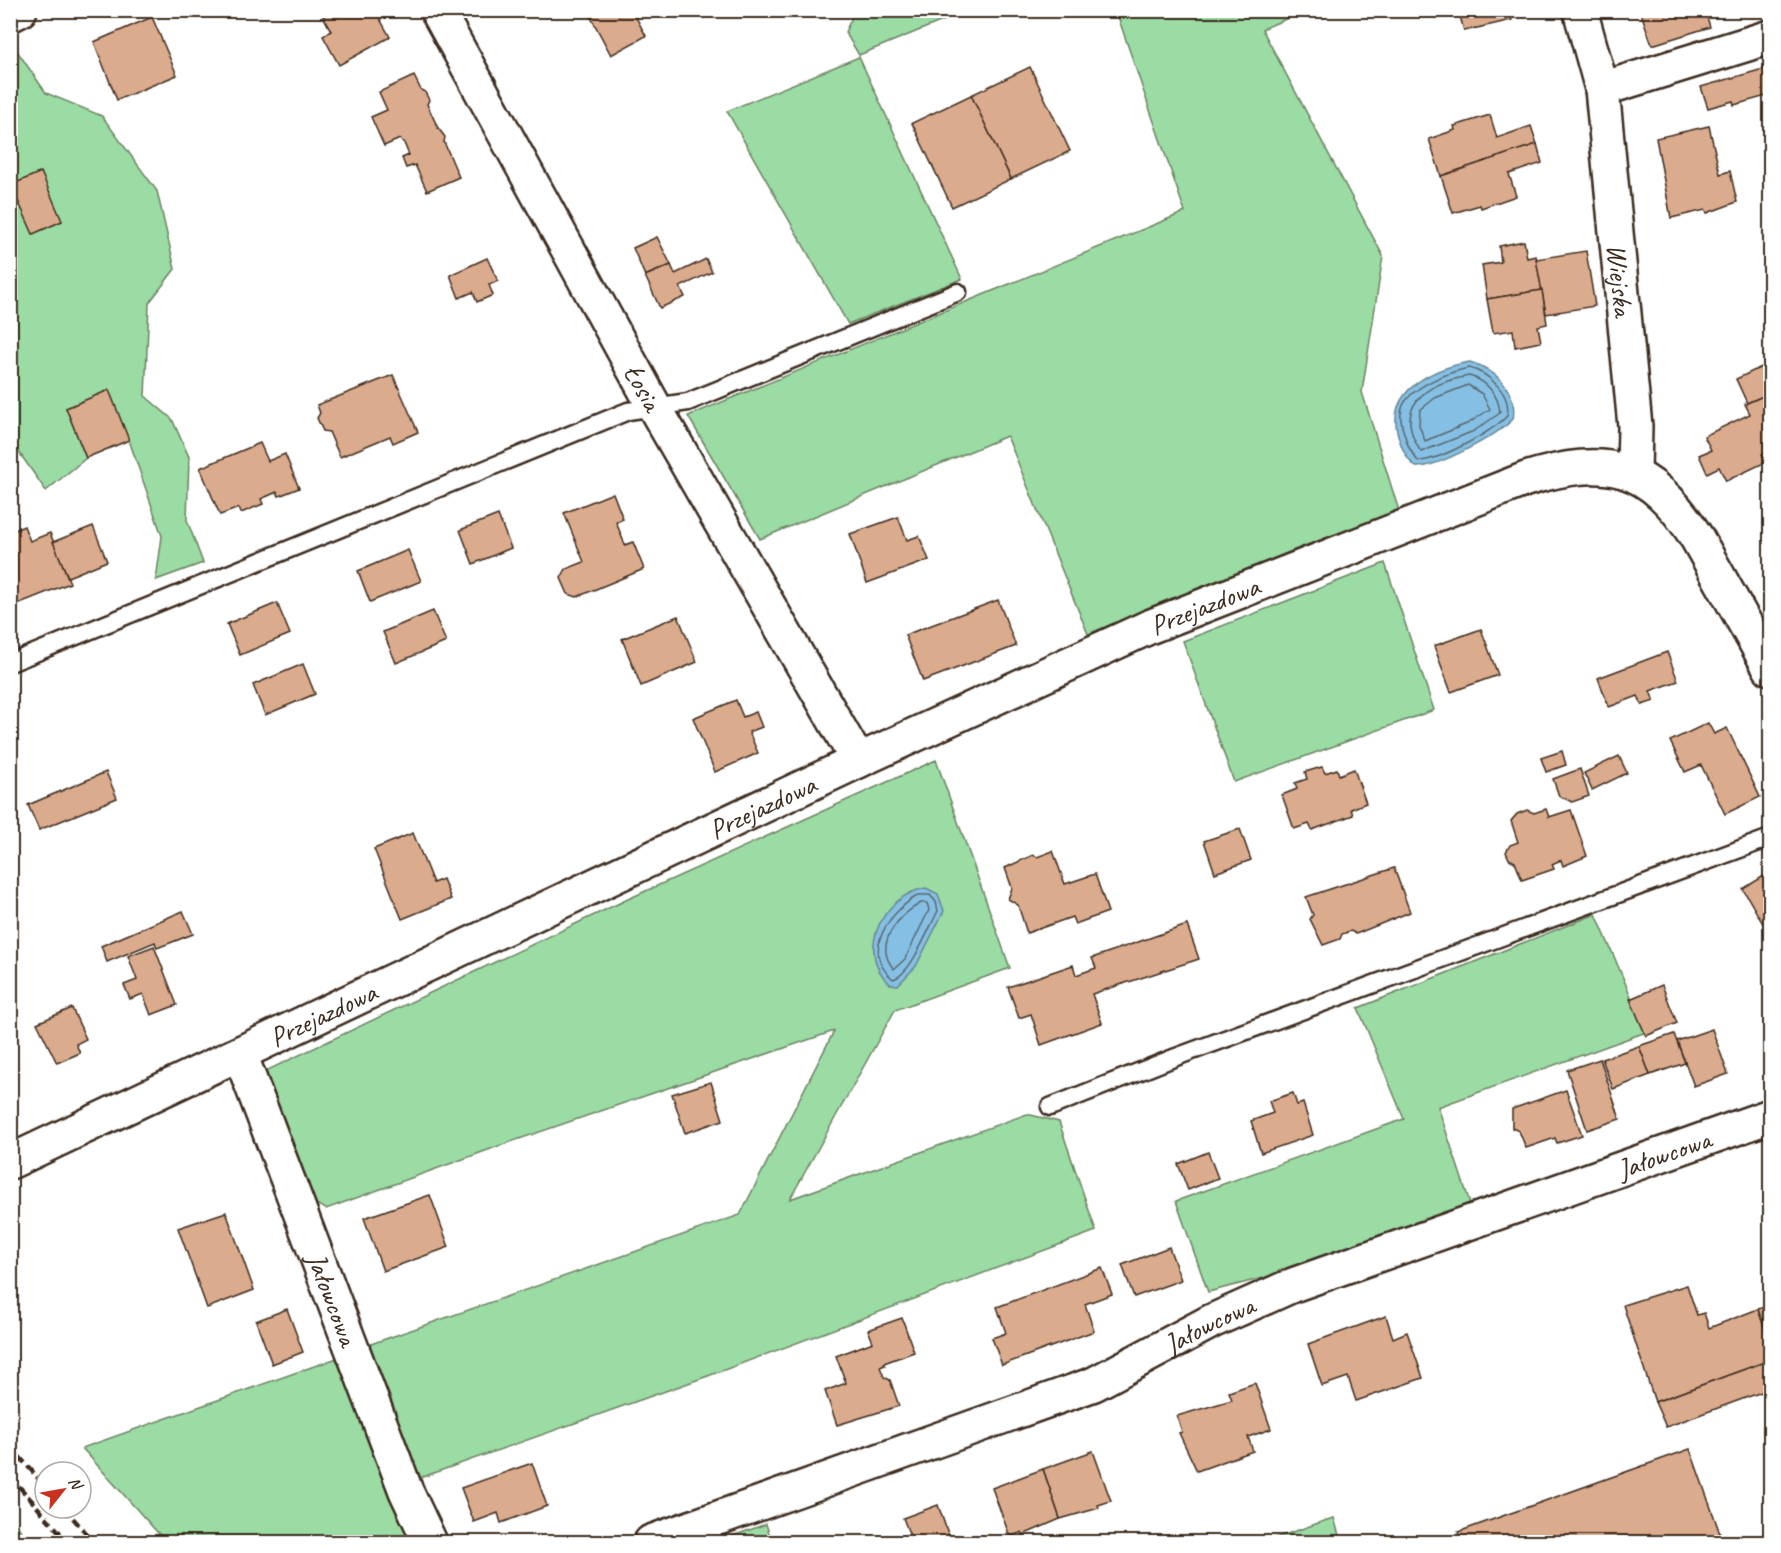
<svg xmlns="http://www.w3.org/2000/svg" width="1781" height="1553" font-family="Caveat,sans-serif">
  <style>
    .green { fill: #9bdba4; stroke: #6b8261; stroke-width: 1.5 }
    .water { fill: #85c0e4; stroke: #678495; stroke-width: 1.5 }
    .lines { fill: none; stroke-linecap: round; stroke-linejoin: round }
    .shore { stroke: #59666d; stroke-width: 1.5 }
    .building { fill: #dbab8d; stroke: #3b2a1e; stroke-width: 1.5 }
    .service-casing { stroke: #3b2a1e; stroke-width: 21 }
    .minor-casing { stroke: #3b2a1e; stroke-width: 38 }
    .tertiary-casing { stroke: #3b2a1e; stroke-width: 38 }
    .service { stroke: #fff; stroke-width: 16 }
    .minor { stroke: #fff; stroke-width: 33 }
    .tertiary { stroke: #fff; stroke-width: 33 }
    .rail { stroke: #3b2a1e; stroke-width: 4.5; stroke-dasharray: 9 4.5; stroke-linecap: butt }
    .labels { text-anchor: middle; stroke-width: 5; stroke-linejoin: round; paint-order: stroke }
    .street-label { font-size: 28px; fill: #3b2a1e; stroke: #fff }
  </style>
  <rect width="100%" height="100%" fill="#fff"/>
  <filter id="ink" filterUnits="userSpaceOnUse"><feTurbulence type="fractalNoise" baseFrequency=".0167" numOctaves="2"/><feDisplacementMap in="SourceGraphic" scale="12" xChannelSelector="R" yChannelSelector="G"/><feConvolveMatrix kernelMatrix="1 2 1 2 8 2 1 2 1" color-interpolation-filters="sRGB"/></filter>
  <g filter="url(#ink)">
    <g class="green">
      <path d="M855 11V10L967 11 859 55 845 32Z"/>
      <path d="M1116 11H1305L1262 29 1383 256 1362 392 1399 511 1304 546 1088 634 1007 436 760 539 688 416 1185 212Z"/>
      <path d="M15 48 46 93 102 116 157 191 175 269 149 303 145 396 172 419 189 457 187 520 203 563 156 580 162 536 129 440 112 410 66 408 86 458 46 491 11 441 10 50Z"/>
      <path d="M859 57 962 279 848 324 727 111Z"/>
      <path d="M1385 563 1434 710 1234 782 1183 641Z"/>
      <path d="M936 760 1010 968 895 1010 790 1199 1027 1114 1059 1122 1096 1231 708 1376 414 1480 368 1345 740 1215 834 1031 499 1146 326 1209 308 1200 255 1076 628 899Z"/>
      <path d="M1596 914 1646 1032 1438 1107 1472 1209 1287 1272 1208 1292 1176 1201 1404 1119 1358 1008Z"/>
      <path d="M340 1357 410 1542H166L82 1448Z"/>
      <path d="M1334 1518 1341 1542H1264L1327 1520Z"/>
      <path d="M10 1519H11L31 1542H11Z"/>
      <path d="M766 1524 772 1542H716Z"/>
    </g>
    <g class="water">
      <path d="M1470 362C1495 369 1518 391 1513 419 1498 435 1437 468 1416 467 1406 460 1401 446 1398 435 1385 390 1434 368 1470 362Z"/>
      <path d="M926 888 938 894 944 911 916 966 898 985 890 984C854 952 883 895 926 888Z"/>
    </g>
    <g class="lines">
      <g class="shore">
        <path d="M1469 368C1489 373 1512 394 1507 416 1492 432 1439 461 1418 461 1412 454 1407 445 1405 436 1402 428 1399 417 1402 408 1409 387 1449 372 1469 368Z"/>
        <path d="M1469 376C1486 380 1499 395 1500 413L1474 431 1421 452C1392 407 1425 383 1469 376Z"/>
        <path d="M1468 385 1482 394 1490 409 1469 423 1425 441 1419 425 1420 410 1435 398Z"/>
        <path d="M919 895H930L936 902 938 911C929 927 911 975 893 979 859 951 891 910 919 895Z"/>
        <path d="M921 903H927L929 910 905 959 894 969C872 944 899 915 921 903Z"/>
      </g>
    </g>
    <g class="building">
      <path d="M320 10H375L390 37 339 65 323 36 331 31Z"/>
      <path d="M587 10H632L646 36 611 55Z"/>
      <path d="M1453 10H1510L1512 20 1464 31 1459 12 1454 14Z"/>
      <path d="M1640 10H1705L1710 27 1652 45Z"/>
      <path d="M152 17 177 75 117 100 94 42Z"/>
      <path d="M1030 67 1070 151 1011 179 971 95Z"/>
      <path d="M1770 67V95L1734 105 1733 101 1708 108 1701 87Z"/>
      <path d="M414 76 421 90 425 92 429 100 427 104 438 128 445 137 444 142 459 177 427 191 415 165 406 168 402 158 409 155 404 143 400 139 384 146 371 117 387 110 379 92Z"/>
      <path d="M971 95 1011 179 952 207 912 123Z"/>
      <path d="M1490 115 1497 138 1531 126 1537 144 1441 176 1429 139 1455 130 1454 126Z"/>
      <path d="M1709 126 1720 174 1730 171 1737 202 1707 213 1705 210 1671 218 1656 138Z"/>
      <path d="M1537 144 1542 163 1509 174 1516 196 1481 208 1480 205 1453 213 1441 176Z"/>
      <path d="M41 172 62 221 33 234 11 185Z"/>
      <path d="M657 237 671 265 645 276 633 248Z"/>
      <path d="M1524 241 1527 258 1536 256 1542 290 1487 299 1482 265 1501 262 1499 246Z"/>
      <path d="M1586 251 1595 306 1546 314 1536 259Z"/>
      <path d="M487 258 498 281 489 285 493 295 477 302 473 292 459 298 450 275Z"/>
      <path d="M706 259 712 272 680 287 685 297 660 308 645 276 671 265 675 274Z"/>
      <path d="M1542 290 1547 324 1538 326 1541 342 1515 347 1513 330 1493 333 1487 299Z"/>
      <path d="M1770 363V393L1747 403 1736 379Z"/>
      <path d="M393 375 418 432 393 443 390 436 340 457 329 432 323 431 317 418 320 413 317 405Z"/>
      <path d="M109 390 129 440 86 458 66 408Z"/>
      <path d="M1770 393V450L1762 454 1766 462 1726 481 1719 467 1707 473 1699 455 1711 450 1704 436 1750 414 1745 404Z"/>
      <path d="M260 443 268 461 285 454 299 488 279 496 277 492 261 499 263 504 241 513 239 508 220 515 200 468Z"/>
      <path d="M613 493 623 519 616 522 625 545 633 542 644 569 577 597 568 594 561 578 566 569 584 562 564 513Z"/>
      <path d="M498 515 511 548 473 564 460 530Z"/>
      <path d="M898 517 907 540 919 536 929 560 867 583 850 534Z"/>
      <path d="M10 526 15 530 24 526 30 541 50 533 70 583 10 607Z"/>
      <path d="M93 526 107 561 68 577 53 542Z"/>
      <path d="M408 550 421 581 370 602 358 571Z"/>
      <path d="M998 600 1016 646 923 681 905 635Z"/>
      <path d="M277 603 290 634 240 655 227 624Z"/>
      <path d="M433 611 446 642 396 663 383 632Z"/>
      <path d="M678 616 697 662 641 686 622 639Z"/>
      <path d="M1481 629 1498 675 1451 692 1434 646Z"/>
      <path d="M1667 652 1678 681 1650 691 1654 701 1642 705 1638 696 1609 707 1598 678Z"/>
      <path d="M303 664 315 694 265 715 253 685Z"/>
      <path d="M736 700 743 717 756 712 762 727 749 732 758 753 715 772 693 718Z"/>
      <path d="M1708 723 1714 734 1727 728 1760 797 1725 814 1701 765 1685 772 1670 741Z"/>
      <path d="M1562 751 1566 765 1546 772 1541 758Z"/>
      <path d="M1619 756 1627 773 1592 790 1584 773Z"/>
      <path d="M1322 767 1325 773 1337 769 1339 775 1354 769 1366 803 1351 809 1353 815 1312 830 1309 824 1294 829 1282 795 1297 789 1295 783 1307 779 1305 772Z"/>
      <path d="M1580 769 1589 796 1572 802 1559 796 1553 779Z"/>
      <path d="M106 772 117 798 39 830 28 805Z"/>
      <path d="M1546 809 1549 817 1571 810 1587 856 1563 866 1561 860 1552 864 1554 869 1522 880 1515 862 1509 859 1506 852 1510 845 1518 842 1511 821 1517 814 1527 810 1534 813Z"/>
      <path d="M1240 829 1251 860 1215 873 1204 841Z"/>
      <path d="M413 833 433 883 443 879 451 899 402 919 374 849Z"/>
      <path d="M1053 851 1065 884 1095 874 1108 912 1075 924 1072 917 1027 933 1018 905 1008 899 1012 888 1005 868 1033 855 1037 857Z"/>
      <path d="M1394 868 1410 912 1356 934 1351 931 1342 934 1340 939 1323 945 1310 919 1313 915 1306 897Z"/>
      <path d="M1770 872V936L1743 889Z"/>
      <path d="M183 911 193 934 157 948 155 942 107 962 101 946Z"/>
      <path d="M1187 925 1199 959 1092 994 1102 1023 1041 1045 1031 1014 1019 1018 1008 987 1073 965 1076 975 1096 968 1092 958Z"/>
      <path d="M154 946 177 1005 151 1015 143 994 130 999 124 985 137 980 128 956Z"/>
      <path d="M1662 985 1677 1023 1646 1036 1630 999Z"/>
      <path d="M72 1008 86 1039 76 1044 80 1053 57 1063 37 1023Z"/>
      <path d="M1712 1029 1728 1074 1694 1086 1677 1041Z"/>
      <path d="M1674 1034 1685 1063 1650 1075 1639 1046Z"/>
      <path d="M1639 1046 1650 1075 1613 1089 1602 1059Z"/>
      <path d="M1600 1059 1620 1119 1587 1130 1567 1070Z"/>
      <path d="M711 1082 723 1120 685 1133 672 1094Z"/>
      <path d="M1566 1090 1582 1135 1557 1143 1555 1138 1526 1148 1519 1131 1512 1128V1109Z"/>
      <path d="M1293 1093 1297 1105 1303 1103 1313 1135 1261 1153 1251 1121 1273 1113 1269 1101Z"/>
      <path d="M1208 1152 1218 1178 1188 1190 1178 1164Z"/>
      <path d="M430 1195 449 1247 383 1271 364 1218Z"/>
      <path d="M226 1212 254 1290 207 1308 178 1228Z"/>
      <path d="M1169 1247 1181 1280 1134 1297 1122 1265Z"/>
      <path d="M1102 1268 1112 1294 1085 1304 1094 1331 1002 1365 992 1338 1006 1333 997 1307Z"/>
      <path d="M1687 1285 1697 1315 1704 1313 1709 1328 1758 1309 1770 1344V1360L1655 1402 1623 1305Z"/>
      <path d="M1770 1305V1344L1758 1309Z"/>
      <path d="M287 1309 303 1352 272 1364 256 1321Z"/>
      <path d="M1386 1316 1393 1338 1407 1332 1423 1378 1356 1401 1348 1377 1322 1386 1308 1344Z"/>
      <path d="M902 1318 914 1352 884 1363 885 1365 880 1367 884 1377 890 1380 899 1406 837 1425 825 1391 846 1383 836 1356 873 1342 868 1330Z"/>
      <path d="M1770 1360V1389L1666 1427 1655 1402Z"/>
      <path d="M1255 1383 1271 1429 1248 1437 1253 1451 1197 1471 1179 1433 1182 1432 1177 1416 1232 1400 1229 1392Z"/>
      <path d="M1690 1449 1723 1542H1461L1458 1532Z"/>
      <path d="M1093 1451 1111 1501 1098 1505 1099 1508 1060 1519 1043 1469Z"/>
      <path d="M532 1463 547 1506 501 1523 498 1513 474 1522 461 1488Z"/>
      <path d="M1043 1469 1060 1519 1023 1535 1022 1532 1010 1537 992 1488Z"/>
      <path d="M938 1505 951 1542H909L912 1541 903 1518Z"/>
    </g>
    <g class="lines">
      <defs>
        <g id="service">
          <path d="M10 663 628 411 688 402 958 292"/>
          <path d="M1050 1107 1176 1057 1770 838"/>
        </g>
        <g id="minor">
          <path id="s1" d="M437 10 655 408 858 761"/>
          <path id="s2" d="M1580 10 1602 89 1635 426 1634 474"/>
          <path d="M10 15 20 10"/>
          <path d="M1602 89 1770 37"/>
          <path id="s3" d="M240 1054 406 1491 430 1542"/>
          <path id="s4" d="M651 1542 1094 1384 1212 1321 1293 1285 1770 1116"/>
        </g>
        <g id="tertiary">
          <path id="s5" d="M10 1162 858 761 1149 627 1526 479C1607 454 1650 464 1697 538L1770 668"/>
        </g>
      </defs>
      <use href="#service" class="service-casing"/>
      <use href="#minor" class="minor-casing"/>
      <use href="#tertiary" class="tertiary-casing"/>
      <use href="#service" class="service"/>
      <use href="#minor" class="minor"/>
      <use href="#tertiary" class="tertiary"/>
      <g class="rail">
        <path d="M10 1446 45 1486"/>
        <path d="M10 1476 68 1542"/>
        <path d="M64 1508 94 1542"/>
      </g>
    </g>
  </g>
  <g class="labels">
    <g class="street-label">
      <text dy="10" stroke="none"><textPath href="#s2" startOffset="274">Wiejska</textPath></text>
      <text dy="10" stroke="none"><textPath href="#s1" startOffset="430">Łosia</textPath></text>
      <text dy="10" stroke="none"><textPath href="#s5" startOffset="1318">Przejazdowa</textPath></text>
      <text dy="10" stroke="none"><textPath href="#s5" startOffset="832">Przejazdowa</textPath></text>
      <text dy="10" stroke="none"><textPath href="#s5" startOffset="346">Przejazdowa</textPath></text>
      <text dy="10" stroke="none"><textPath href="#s4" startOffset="1086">Jałowcowa</textPath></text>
      <text dy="10" stroke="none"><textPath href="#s3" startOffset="262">Jałowcowa</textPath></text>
      <text dy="10" stroke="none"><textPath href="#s4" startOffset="600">Jałowcowa</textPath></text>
    </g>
  </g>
  <rect width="1781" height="1553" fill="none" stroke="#fff" stroke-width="36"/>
  <rect x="18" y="18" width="1745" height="1517" fill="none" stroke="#3b2a1e" stroke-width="2" filter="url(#ink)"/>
  <g transform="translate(63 1490) rotate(59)"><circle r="28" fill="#ffffff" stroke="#b1aaa5" stroke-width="1.5"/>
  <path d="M0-4.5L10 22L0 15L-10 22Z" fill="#c8321e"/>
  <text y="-9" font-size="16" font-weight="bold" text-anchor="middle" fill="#3b2a1e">N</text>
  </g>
</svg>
